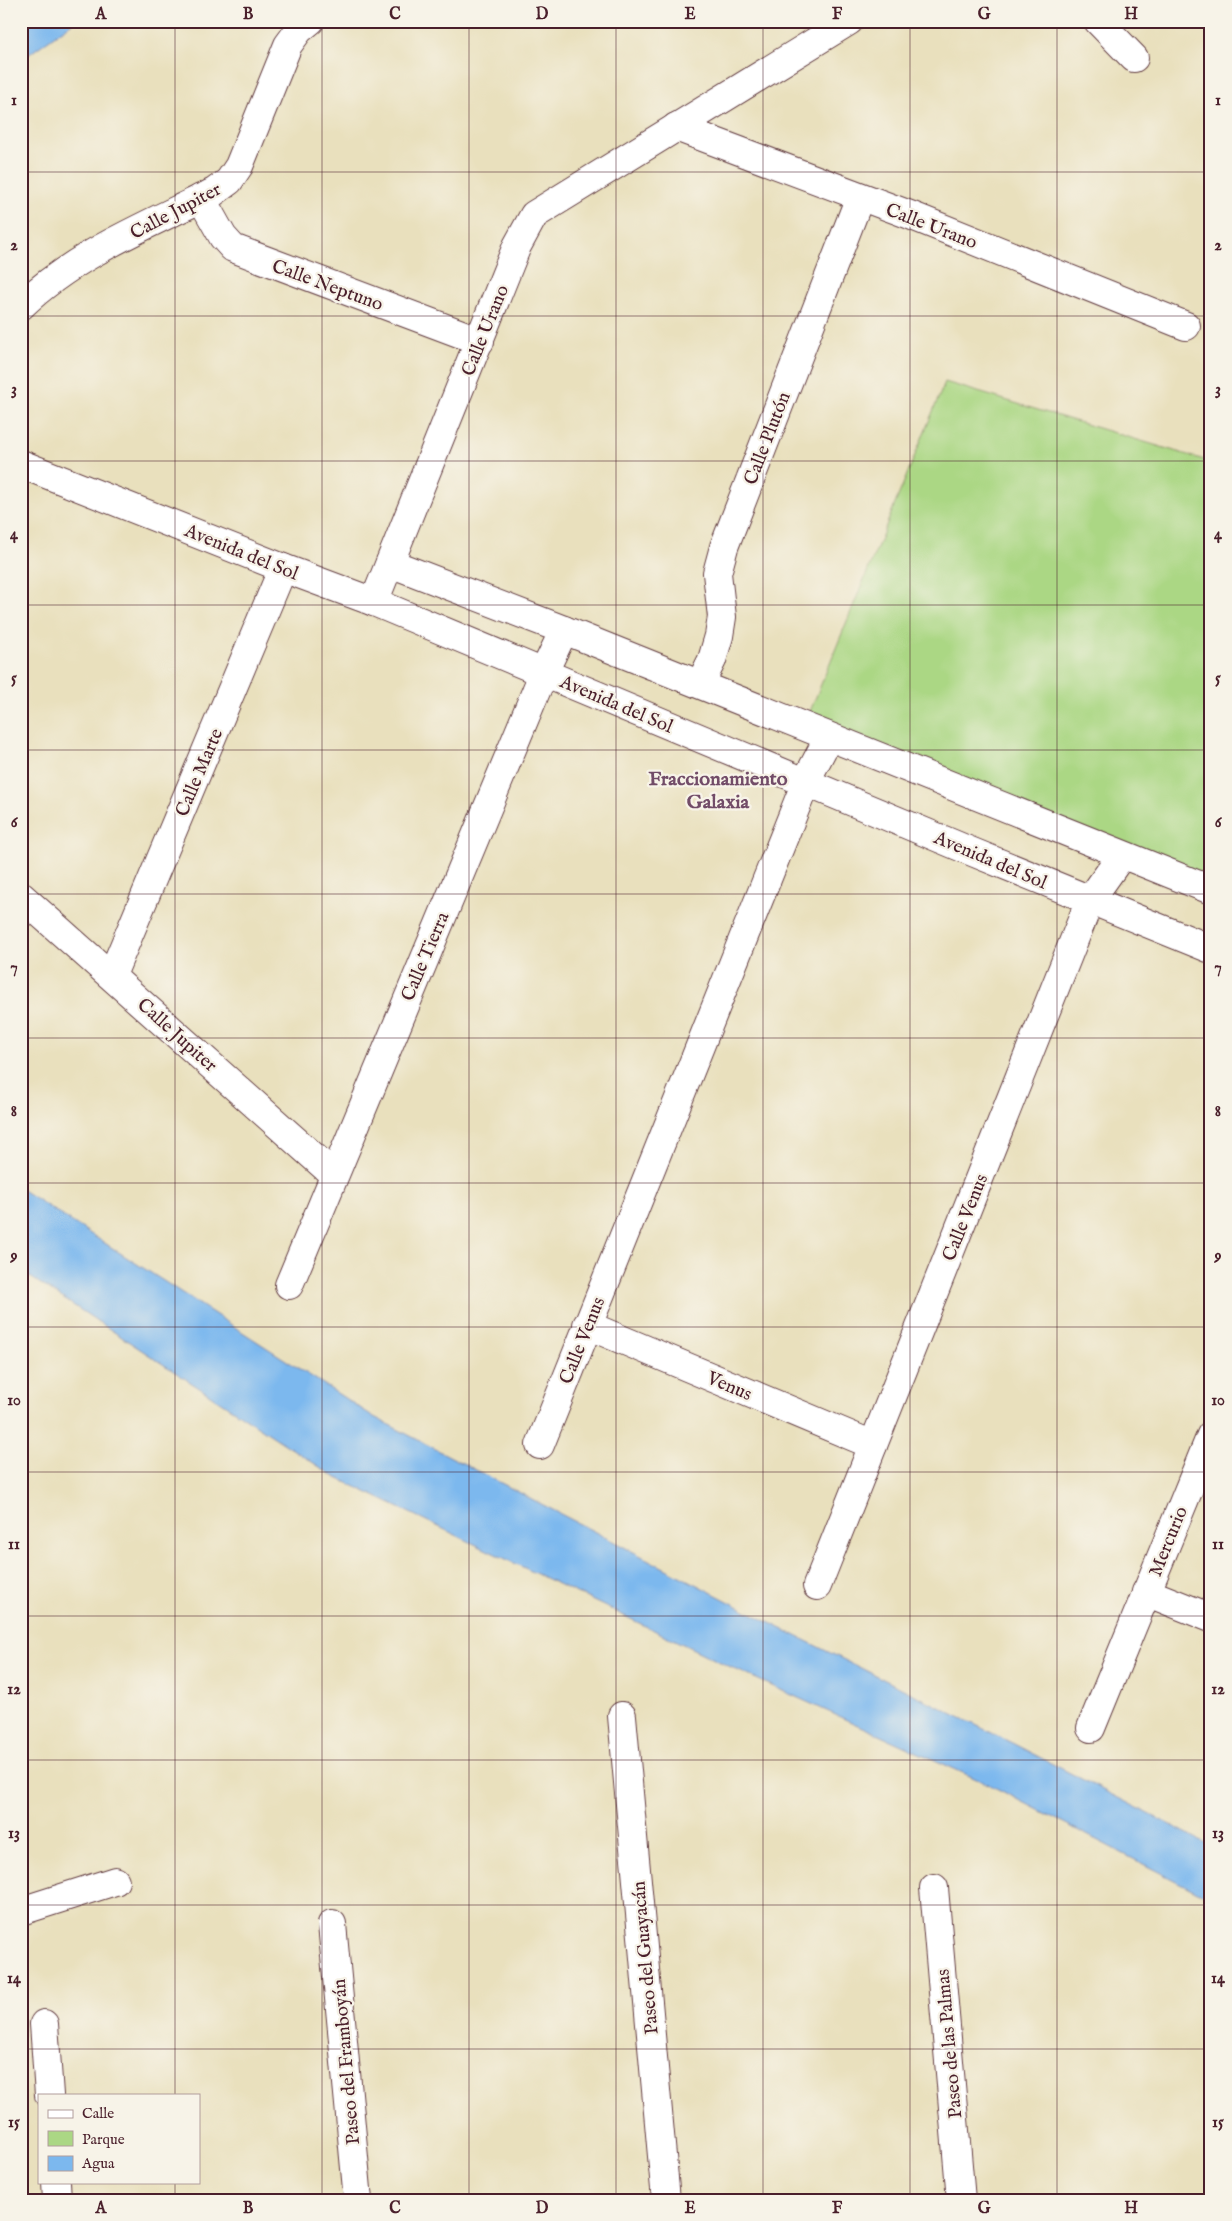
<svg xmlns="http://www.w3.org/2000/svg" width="1232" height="2221" font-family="'IM FELL English',serif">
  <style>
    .green { fill: #abd784; stroke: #7a7b58 }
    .water { fill: #7cb8ee; stroke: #636c8c }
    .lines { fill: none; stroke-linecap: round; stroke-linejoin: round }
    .street-casing { stroke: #623c41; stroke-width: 30 }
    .street { stroke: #fff; stroke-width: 28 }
    .grid { fill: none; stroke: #4a1f2b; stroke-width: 1; stroke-opacity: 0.55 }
    .labels { text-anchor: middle; stroke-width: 4.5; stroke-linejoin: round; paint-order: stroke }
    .street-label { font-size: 19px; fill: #4a1f2b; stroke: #f7f3e8 }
    .neighbourhood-label { font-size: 20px; font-weight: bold; fill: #724c68; stroke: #f7f3e8 }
    .neatline { fill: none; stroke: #4a1f2b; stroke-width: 2 }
    .grid-label { font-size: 16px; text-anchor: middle; font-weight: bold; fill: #4a1f2b }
  </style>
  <rect width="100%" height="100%" fill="#f7f3e8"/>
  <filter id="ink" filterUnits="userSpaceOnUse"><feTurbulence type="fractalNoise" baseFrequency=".02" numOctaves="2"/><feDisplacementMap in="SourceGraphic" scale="10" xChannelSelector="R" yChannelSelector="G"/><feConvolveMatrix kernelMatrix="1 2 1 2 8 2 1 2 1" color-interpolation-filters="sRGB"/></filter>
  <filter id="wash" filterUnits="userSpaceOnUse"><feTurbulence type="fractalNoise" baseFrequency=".0096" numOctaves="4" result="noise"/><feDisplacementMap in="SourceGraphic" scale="20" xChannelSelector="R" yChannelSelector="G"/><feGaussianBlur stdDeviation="1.12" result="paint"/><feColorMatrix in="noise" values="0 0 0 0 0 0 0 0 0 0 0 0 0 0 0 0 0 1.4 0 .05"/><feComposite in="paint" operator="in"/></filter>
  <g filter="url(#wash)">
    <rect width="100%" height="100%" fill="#e9e0bd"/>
    <path class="green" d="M945 382 1211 462V890L804 726Z"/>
    <g class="water">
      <path d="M21 21H75L21 60Z"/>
      <path d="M21 1189 374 1417 774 1625 1012 1743 1211 1846V1899L994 1787 739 1671 335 1477 21 1271Z"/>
    </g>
  </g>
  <g filter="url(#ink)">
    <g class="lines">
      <defs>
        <g id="street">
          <path d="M1098 21 1134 58"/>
          <path d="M676 127 910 215 1186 326"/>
          <path d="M201 198 223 237 233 248 480 341"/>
          <path d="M21 306C75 254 148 225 214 192L229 181 239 166 288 45 299 30 310 21"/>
          <path d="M21 464 283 568 374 602 970 851 1211 949"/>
          <path d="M390 563 564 630 1211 890"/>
          <path d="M374 602 517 246 534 215 849 21"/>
          <path d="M700 684 712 660 719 636 722 617 717 573 724 547 860 197"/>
          <path d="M21 896 333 1174"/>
          <path d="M112 975 283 568"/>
          <path d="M289 1285 544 672 564 630"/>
          <path d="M587 1325 873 1445"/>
          <path d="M540 1445 808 777 829 737"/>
          <path d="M817 1586 1090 900 1122 855"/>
          <path d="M1146 1592 1211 1618"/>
          <path d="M622 1716 666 2200"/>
          <path d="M1091 1728 1211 1435"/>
          <path d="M934 1888 961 2200"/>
          <path d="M21 1911 115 1881"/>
          <path d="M332 1924 358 2200"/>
          <path d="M44 2024 49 2095"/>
          <path d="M56 2182 57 2200"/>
        </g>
      </defs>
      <use href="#street" class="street-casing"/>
      <use href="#street" class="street"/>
    </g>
  </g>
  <path class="grid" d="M175 21V2095M322 21V2200M469 21V2200M616 21V2200M763 21V2200M910 21V2200M1057 21V2200M21 172H1211M21 316H1211M21 461H1211M21 605H1211M21 750H1211M21 894H1211M21 1038H1211M21 1183H1211M21 1327H1211M21 1472H1211M21 1616H1211M21 1760H1211M21 1905H1211M21 2049H1211M175 2182V2200"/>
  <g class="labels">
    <g class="street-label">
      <text transform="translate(175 210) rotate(-28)" y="7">Calle Jupiter</text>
      <text transform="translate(932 225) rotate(21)" y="7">Calle Urano</text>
      <text transform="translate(328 284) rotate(20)" y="7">Calle Neptuno</text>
      <text transform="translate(484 330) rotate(-68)" y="7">Calle Urano</text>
      <text transform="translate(766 438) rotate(-69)" y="7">Calle Plutón</text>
      <text transform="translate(242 551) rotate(22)" y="7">Avenida del Sol</text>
      <text transform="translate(617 703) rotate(23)" y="7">Avenida del Sol</text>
      <text transform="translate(198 772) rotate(-67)" y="7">Calle Marte</text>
      <text transform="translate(991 859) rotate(23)" y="7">Avenida del Sol</text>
      <text transform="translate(424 956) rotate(-67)" y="7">Calle Tierra</text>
      <text transform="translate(178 1034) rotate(42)" y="7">Calle Jupiter</text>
      <text transform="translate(964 1217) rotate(-68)" y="7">Calle Venus</text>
      <text transform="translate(581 1340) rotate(-68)" y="7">Calle Venus</text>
      <text transform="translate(730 1385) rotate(23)" y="7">Venus</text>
      <text transform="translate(1167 1541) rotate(-68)" y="7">Mercurio</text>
      <text transform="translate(644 1958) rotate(-95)" y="7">Paseo del Guayacán</text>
      <text transform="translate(948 2044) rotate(-95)" y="7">Paseo de las Palmas</text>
      <text transform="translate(345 2062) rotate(-95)" y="7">Paseo del Framboyán</text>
    </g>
    <g class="neighbourhood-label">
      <text x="718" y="785">Fraccionamiento<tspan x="718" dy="23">Galaxia</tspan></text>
    </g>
  </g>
  <rect width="1232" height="2221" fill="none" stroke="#f7f3e8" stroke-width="55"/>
  <rect x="38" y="2094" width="162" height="90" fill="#f7f3e8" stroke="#b29e9c"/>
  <rect x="48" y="2110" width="25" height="8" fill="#ffffff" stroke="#b29e9c"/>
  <text x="82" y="2118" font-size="15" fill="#4a1f2b">Calle</text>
  <rect x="48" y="2131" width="25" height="15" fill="#abd784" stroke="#b29e9c"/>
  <text x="82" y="2144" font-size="15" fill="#4a1f2b">Parque</text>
  <rect x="48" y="2156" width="25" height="15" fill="#7cb8ee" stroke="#b29e9c"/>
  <text x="82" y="2168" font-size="15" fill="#4a1f2b">Agua</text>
  <rect x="28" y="28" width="1176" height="2166" class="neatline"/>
  <g class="grid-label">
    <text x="101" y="19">A</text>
    <text x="248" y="19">B</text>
    <text x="395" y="19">C</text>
    <text x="542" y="19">D</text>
    <text x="690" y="19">E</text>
    <text x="837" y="19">F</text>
    <text x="984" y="19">G</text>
    <text x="1131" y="19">H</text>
    <text x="14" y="105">1</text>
    <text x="1218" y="105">1</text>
    <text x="14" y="250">2</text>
    <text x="1218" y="250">2</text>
    <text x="14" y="394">3</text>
    <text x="1218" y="394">3</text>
    <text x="14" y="539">4</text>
    <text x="1218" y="539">4</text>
    <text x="14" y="683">5</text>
    <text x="1218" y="683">5</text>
    <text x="14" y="827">6</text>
    <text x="1218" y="827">6</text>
    <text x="14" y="972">7</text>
    <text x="1218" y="972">7</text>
    <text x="14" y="1116">8</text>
    <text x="1218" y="1116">8</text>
    <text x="14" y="1261">9</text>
    <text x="1218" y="1261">9</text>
    <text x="14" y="1405">10</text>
    <text x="1218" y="1405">10</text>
    <text x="14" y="1549">11</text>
    <text x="1218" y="1549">11</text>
    <text x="14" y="1694">12</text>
    <text x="1218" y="1694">12</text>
    <text x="14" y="1838">13</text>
    <text x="1218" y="1838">13</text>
    <text x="14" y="1983">14</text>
    <text x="1218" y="1983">14</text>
    <text x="14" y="2127">15</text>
    <text x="1218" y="2127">15</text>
    <text x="101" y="2213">A</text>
    <text x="248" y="2213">B</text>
    <text x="395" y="2213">C</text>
    <text x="542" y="2213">D</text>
    <text x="690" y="2213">E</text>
    <text x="837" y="2213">F</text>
    <text x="984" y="2213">G</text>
    <text x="1131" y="2213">H</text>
  </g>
</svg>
